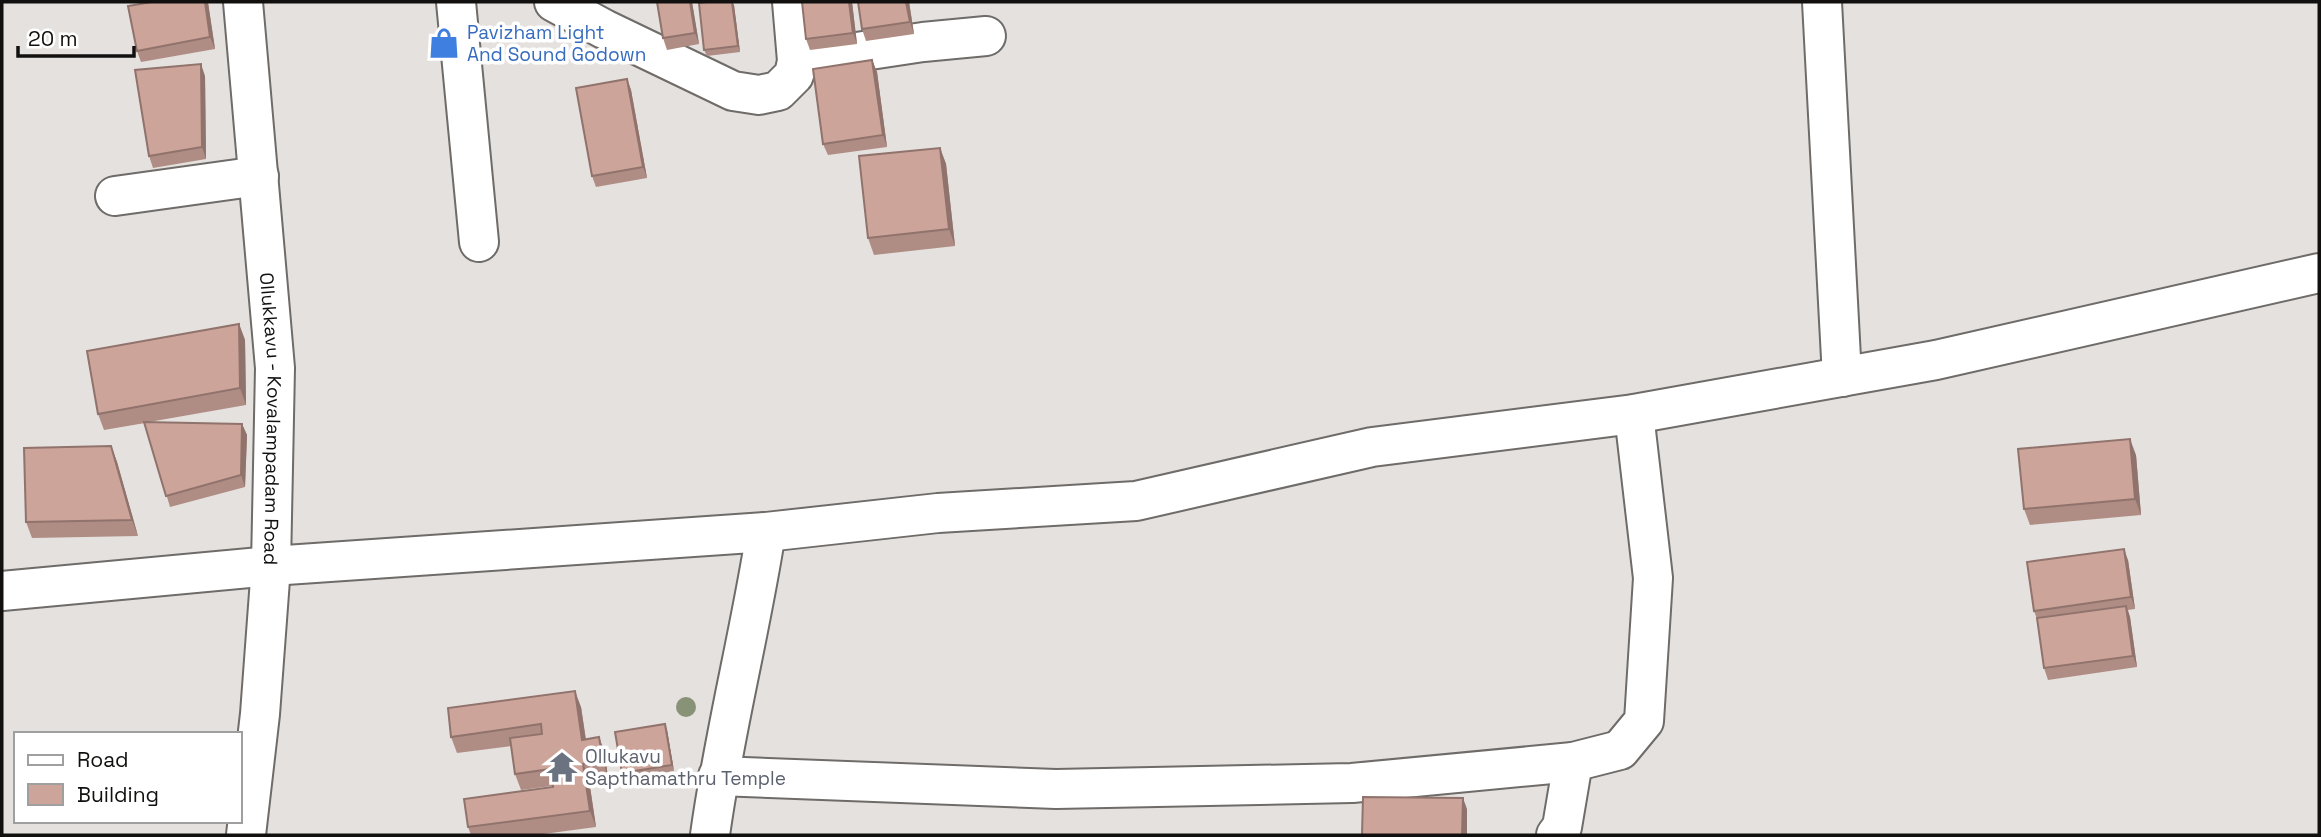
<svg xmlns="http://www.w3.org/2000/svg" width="2321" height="837" font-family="'Space Grotesk',sans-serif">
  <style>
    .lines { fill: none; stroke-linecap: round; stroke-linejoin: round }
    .minor-casing { stroke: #6e6b68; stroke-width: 42 }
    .minor { stroke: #fff; stroke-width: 38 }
    .tree { fill: #879276 }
    .wall { fill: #b08d84 }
    .shaded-wall { fill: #90736c }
    .building { fill: #cda49a; stroke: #90736c; stroke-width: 2 }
    .labels { text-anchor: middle; stroke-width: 7; stroke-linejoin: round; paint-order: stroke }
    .shop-label { font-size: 19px; fill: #366cbe; stroke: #fff; text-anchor: start }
    .street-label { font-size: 19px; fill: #11100f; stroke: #fff }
    .worship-label { font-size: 19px; fill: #5b616d; stroke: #fff; text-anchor: start }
  </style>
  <rect width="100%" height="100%" fill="#e5e1de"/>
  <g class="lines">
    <defs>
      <g id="minor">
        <path id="s1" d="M243 2 275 368 271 566 260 714 246 835"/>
        <path d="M456 2 479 242"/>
        <path d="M554 2 604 29 733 91 759 95 778 91 794 75 797 61 792 2"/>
        <path d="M1822 2 1842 377"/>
        <path d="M797 61 923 42 986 36"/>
        <path d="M115 196 259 176"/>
        <path d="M2 591 271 566 766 532 938 513 1136 501 1372 447 1634 414 1936 360 2319 273"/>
        <path d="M718 776 1056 789 1352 783 1573 762 1620 750 1644 721 1653 578 1634 414"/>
        <path d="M710 835C724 733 750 634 766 532"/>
        <path d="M1556 835 1562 827 1573 762"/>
      </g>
    </defs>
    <use href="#minor" class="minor-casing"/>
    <use href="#minor" class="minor"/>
  </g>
  <circle class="tree" cx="686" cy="707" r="10"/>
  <g class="wall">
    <path d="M152 2H208L215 49 141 62 137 51Z"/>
    <path d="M692 2 699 44 667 50 663 38Z"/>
    <path d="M802 2H852L857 44 810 50 806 39Z"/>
    <path d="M909 2 914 34 866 41 862 29Z"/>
    <path d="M734 5 740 52 707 56 704 50Z"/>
    <path d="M872 60 877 72 887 147 828 155 823 144Z"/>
    <path d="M205 76 206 159 153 168 149 156Z"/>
    <path d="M627 79 631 90 647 178 596 187 592 176Z"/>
    <path d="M940 148 946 164 955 246 874 255 868 238Z"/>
    <path d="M239 324 245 340 246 405 149 422 242 424 247 435 245 487 170 507 145 423 104 430 98 414Z"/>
    <path d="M111 446 117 462 138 536 32 538 26 522Z"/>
    <path d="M2136 455 2141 515 2030 525 2024 509Z"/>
    <path d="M2128 560 2135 609 2128 610 2130 617 2137 667 2048 680 2044 668 2037 619 2034 611Z"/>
    <path d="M581 707 586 739 599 737 605 754 608 778 589 780 596 827 536 835H471L468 827 553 787 552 786 521 790 515 774 511 746 457 753 451 737Z"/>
    <path d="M665 724 667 730 674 771 625 779 622 773Z"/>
  </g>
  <g class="shaded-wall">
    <path d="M205 2H208V3L215 49 210 37Z"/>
    <path d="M690 2H692L699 44 695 33Z"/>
    <path d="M732 2 734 5 740 52 738 46Z"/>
    <path d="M849 2H852L857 44 853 33Z"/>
    <path d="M906 2H909L914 34 910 22Z"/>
    <path d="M872 60 877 72 887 147 883 135Z"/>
    <path d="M201 64 205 76 206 159 202 147Z"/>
    <path d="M627 79 631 90 647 178 643 167Z"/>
    <path d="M940 148 946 164 955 246 949 229Z"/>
    <path d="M239 324 245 340 246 405 240 388Z"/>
    <path d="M242 424 247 435 245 487 241 475Z"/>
    <path d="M2130 439 2136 455 2141 515 2135 499Z"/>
    <path d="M111 446 117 462 138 536 132 520Z"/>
    <path d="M2124 549 2128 560 2135 609 2131 597Z"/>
    <path d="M2126 606 2130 617 2137 667 2133 656Z"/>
    <path d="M575 691 581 707 588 756 582 740Z"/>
    <path d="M665 724 667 730 674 771 672 765Z"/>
    <path d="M599 737 605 754 608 778 603 761Z"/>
    <path d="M583 764 589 780 596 827 590 811Z"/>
    <path d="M1463 798 1467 809V835H1462Z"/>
  </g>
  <g class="building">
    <path d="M152 2H205L210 37 137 51 128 6Z"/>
    <path d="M657 2H690L695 33 663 38Z"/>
    <path d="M707 2H732L738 46 704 50 699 3Z"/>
    <path d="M802 2H849L853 33 806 39Z"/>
    <path d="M858 2H906L910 22 862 29Z"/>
    <path d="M872 60 883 135 823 144 813 69Z"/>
    <path d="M201 64 202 147 149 156 135 70Z"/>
    <path d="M627 79 643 167 592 176 576 88Z"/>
    <path d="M940 148 949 229 868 238 859 156Z"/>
    <path d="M239 324 240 388 98 414 87 351Z"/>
    <path d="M144 422 242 424 241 475 166 496Z"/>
    <path d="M2130 439 2135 499 2024 509 2018 449Z"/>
    <path d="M111 446 132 520 26 522 24 448Z"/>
    <path d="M2124 549 2131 597 2034 611 2027 562Z"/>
    <path d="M2126 606 2133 656 2044 668 2037 618Z"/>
    <path d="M575 691 582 740 599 737 603 761 583 764 590 811 468 827 464 799 553 787 551 769 515 774 510 738 542 734 541 724 451 737 448 708Z"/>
    <path d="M665 724 672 765 622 773 615 732Z"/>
    <path d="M1363 797 1463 798 1462 835H1362Z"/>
  </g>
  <defs>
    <symbol id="shop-bare" viewBox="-9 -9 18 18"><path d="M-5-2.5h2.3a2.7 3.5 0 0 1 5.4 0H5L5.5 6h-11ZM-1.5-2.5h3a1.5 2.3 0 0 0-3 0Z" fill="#3f7fe0" stroke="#fff" stroke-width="2.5" paint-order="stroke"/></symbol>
    <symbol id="temple-bare" viewBox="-9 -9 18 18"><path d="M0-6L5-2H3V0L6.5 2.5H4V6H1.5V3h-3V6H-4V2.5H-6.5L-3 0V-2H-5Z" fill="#6b7280" stroke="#fff" stroke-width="2.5" paint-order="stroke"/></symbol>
  </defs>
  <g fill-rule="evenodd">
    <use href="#shop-bare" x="422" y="21" width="44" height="44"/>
    <use href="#temple-bare" x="540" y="745" width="44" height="44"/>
  </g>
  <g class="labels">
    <g class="shop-label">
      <text x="467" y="39">Pavizham Light<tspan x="467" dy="22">And Sound Godown</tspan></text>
    </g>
    <g class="street-label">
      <text dy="7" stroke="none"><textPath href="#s1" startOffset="418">Ollukkavu - Kovalampadam Road</textPath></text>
    </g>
    <g class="worship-label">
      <text x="585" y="763">Ollukavu<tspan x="585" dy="22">Sapthamathru Temple</tspan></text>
    </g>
  </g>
  <rect width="2321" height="837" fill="none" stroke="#11100f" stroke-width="7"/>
  <rect x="14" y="732" width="228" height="91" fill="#ffffff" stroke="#a09f9f" stroke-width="2"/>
  <rect x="28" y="755" width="35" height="10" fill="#ffffff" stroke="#a09f9f" stroke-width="2"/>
  <text x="77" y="767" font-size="21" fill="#11100f">Road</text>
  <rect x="28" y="784" width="35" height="21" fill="#cda49a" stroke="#a09f9f" stroke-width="2"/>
  <text x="77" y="802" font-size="21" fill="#11100f">Building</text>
  <path d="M18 46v10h116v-10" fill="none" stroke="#11100f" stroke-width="3.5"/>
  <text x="28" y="46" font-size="21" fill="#11100f" stroke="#ffffff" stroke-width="5" paint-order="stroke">20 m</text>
</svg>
